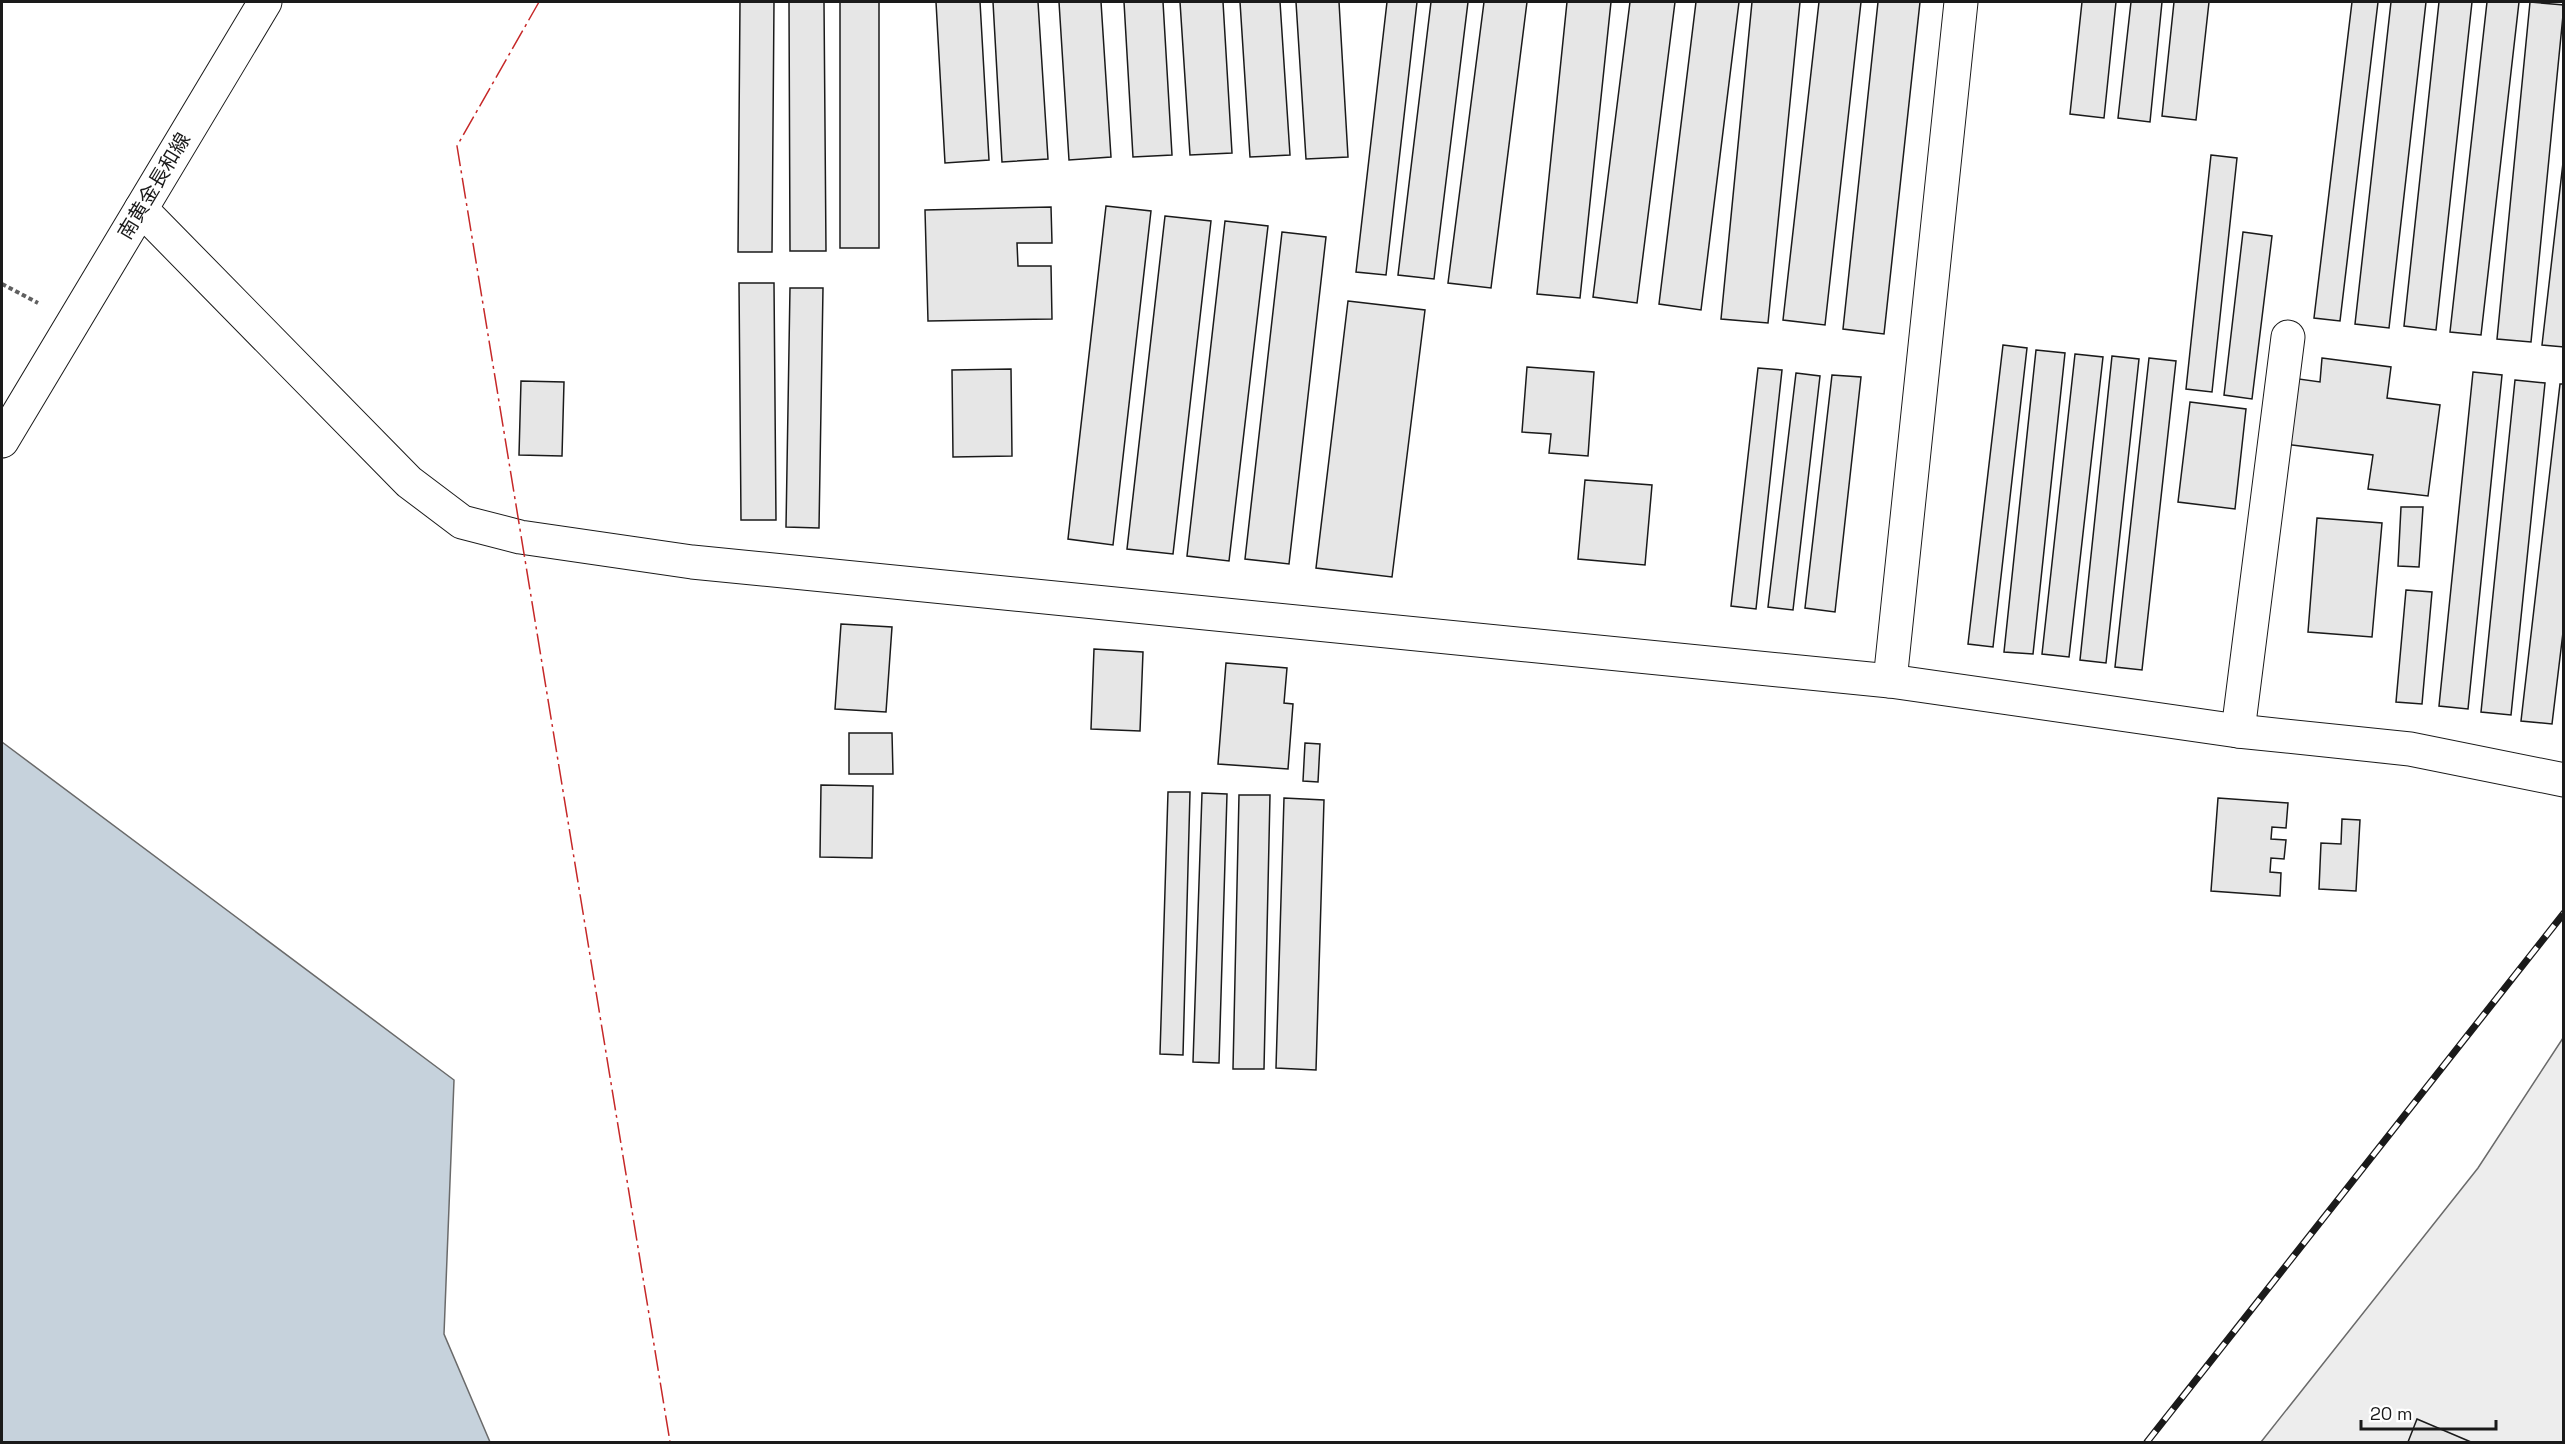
<svg xmlns="http://www.w3.org/2000/svg" width="2565" height="1444" font-family="'Space Grotesk','Noto Sans JP',sans-serif">
  <style>
    .parking { fill: #ededed; stroke: #6a6a6a; stroke-width: 1.5 }
    .water { fill: #c6d2dc; stroke: #6a6a6a; stroke-width: 1.5 }
    .building { fill: #e6e6e6; stroke: #1a1a1a; stroke-width: 1.5 }
    .lines { fill: none; stroke-linecap: round; stroke-linejoin: round }
    .minor-casing { stroke: #1a1a1a; stroke-width: 35 }
    .major-casing { stroke: #1a1a1a; stroke-width: 35 }
    .path { stroke: #5f5f5f; stroke-width: 4; stroke-dasharray: 4.5 3; stroke-linecap: butt }
    .minor { stroke: #fff; stroke-width: 33 }
    .major { stroke: #fff; stroke-width: 33 }
    .rail-casing { stroke: #1a1a1a; stroke-width: 7 }
    .rail { stroke: #fff; stroke-width: 4.5; stroke-dasharray: 14; stroke-linecap: butt }
    .power { stroke: #c62828; stroke-width: 1.5; stroke-dasharray: 21 4.5 3 4.5; stroke-linecap: butt }
    .labels { text-anchor: middle; stroke-width: 4.5; stroke-linejoin: round; paint-order: stroke }
    .street-label { font-size: 20px; fill: #1a1a1a; stroke: #fff }
  </style>
  <rect width="100%" height="100%" fill="#fff"/>
  <path class="parking" d="M2563 1038V1442H2261L2478 1168Z"/>
  <path class="water" d="M2 742 454 1080 444 1334 490 1442H2Z"/>
  <g class="building">
    <path d="M740 2H774L772 252H738Z"/>
    <path d="M789 2H824L826 251H790Z"/>
    <rect x="840" y="2" width="39" height="246"/>
    <path d="M936 2H980L989 160 945 163Z"/>
    <path d="M993 2H1038L1048 159 1002 162Z"/>
    <path d="M1059 2H1101L1111 157 1069 160Z"/>
    <path d="M1124 2H1163L1172 155 1133 157Z"/>
    <path d="M1180 2H1223L1232 153 1190 155Z"/>
    <path d="M1240 2H1280L1290 155 1250 157Z"/>
    <path d="M1296 2H1339L1348 157 1306 159Z"/>
    <path d="M1387 2H1417L1386 275 1356 272Z"/>
    <path d="M1431 2H1468L1434 279 1398 275Z"/>
    <path d="M1484 2H1527L1491 288 1448 283Z"/>
    <path d="M1567 2H1611L1580 298 1537 294Z"/>
    <path d="M1630 2H1675L1637 303 1593 297Z"/>
    <path d="M1696 2H1739L1701 310 1659 304Z"/>
    <path d="M1752 2H1800L1768 323 1721 319Z"/>
    <path d="M1819 2H1861L1825 325 1783 320Z"/>
    <path d="M1878 2H1920L1884 334 1843 329Z"/>
    <path d="M2082 2H2116L2104 118 2070 114Z"/>
    <path d="M2131 2H2162L2150 122 2118 118Z"/>
    <path d="M2174 2H2209L2196 120 2162 116Z"/>
    <path d="M2352 2H2378L2340 321 2314 318Z"/>
    <path d="M2391 2H2426L2389 328 2355 324Z"/>
    <path d="M2439 2H2472L2436 330 2404 326Z"/>
    <path d="M2487 2H2519L2481 335 2450 332Z"/>
    <path d="M2530 2 2564 5 2531 342 2497 339Z"/>
    <path d="M2564 154V347L2542 345Z"/>
    <path d="M2211 155 2237 158 2212 392 2186 389Z"/>
    <path d="M1106 206 1151 211 1113 545 1068 539Z"/>
    <path d="M1051 207 1052 243H1017L1018 266H1051L1052 319 928 321 925 210Z"/>
    <path d="M1165 216 1211 221 1173 554 1127 549Z"/>
    <path d="M1225 221 1268 226 1229 561 1187 556Z"/>
    <path d="M1282 232 1326 237 1289 564 1245 559Z"/>
    <path d="M2243 232 2272 236 2252 399 2224 395Z"/>
    <path d="M739 283H774L776 520H741Z"/>
    <path d="M790 288H823L819 528 786 527Z"/>
    <path d="M1348 301 1425 310 1392 577 1316 568Z"/>
    <path d="M2003 345 2027 348 1993 647 1968 644Z"/>
    <path d="M2036 350 2065 353 2033 654 2004 652Z"/>
    <path d="M2075 354 2103 357 2069 657 2042 654Z"/>
    <path d="M2112 356 2139 359 2106 663 2080 660Z"/>
    <path d="M2149 358 2176 361 2142 670 2115 667Z"/>
    <path d="M2322 358 2391 367 2387 398 2440 405 2428 496 2368 489 2373 455 2283 444 2292 378 2320 382Z"/>
    <path d="M1527 367 1594 372 1588 456 1549 453 1551 434 1522 432Z"/>
    <path d="M1758 368 1782 370 1756 609 1731 606Z"/>
    <path d="M1011 369 1012 456 953 457 952 370Z"/>
    <path d="M2473 372 2502 375 2468 709 2439 706Z"/>
    <path d="M1796 373 1820 376 1793 610 1768 607Z"/>
    <path d="M1832 375 1861 377 1835 612 1805 608Z"/>
    <path d="M2515 380 2545 383 2511 715 2481 712Z"/>
    <path d="M521 381 564 382 562 456 519 455Z"/>
    <path d="M2560 384H2564V624L2552 724 2521 721Z"/>
    <path d="M2190 402 2246 409 2235 509 2178 502Z"/>
    <path d="M1585 480 1652 485 1645 565 1578 559Z"/>
    <path d="M2401 507H2423L2419 567 2398 566Z"/>
    <path d="M2317 518 2382 523 2372 637 2308 632Z"/>
    <path d="M2406 590 2432 592 2422 704 2396 702Z"/>
    <path d="M841 624 892 627 886 712 835 709Z"/>
    <path d="M1094 649 1143 652 1140 731 1091 729Z"/>
    <path d="M1226 663 1287 668 1284 703 1293 704 1288 769 1218 764Z"/>
    <path d="M849 733H892L893 774H849Z"/>
    <path d="M1305 743 1320 744 1318 782 1303 781Z"/>
    <path d="M821 785 873 786 872 858 820 857Z"/>
    <path d="M1168 792H1190L1183 1055 1160 1054Z"/>
    <path d="M1202 793 1227 794 1219 1063 1193 1062Z"/>
    <path d="M1239 795H1270L1264 1069H1233Z"/>
    <path d="M1284 798 1324 800 1316 1070 1276 1068Z"/>
    <path d="M2218 798 2288 803 2286 828 2272 827 2271 839 2286 840 2284 859 2271 858 2270 872 2281 873 2280 896 2211 891Z"/>
    <path d="M2342 819 2360 820 2356 891 2319 889 2321 843 2341 844Z"/>
    <path d="M2417 1419 2471 1442H2408Z"/>
  </g>
  <g class="lines">
    <defs>
      <g id="minor">
        <path d="M141 209 409 482 462 522 520 537 692 562 1890 681 2238 731 2410 749 2564 780"/>
        <path d="M1890 681 1961 2"/>
        <path d="M2238 731 2288 337"/>
      </g>
      <path id="major" d="M2 441 265 2"/>
    </defs>
    <use href="#minor" class="minor-casing"/>
    <use href="#major" class="major-casing"/>
    <path class="path" d="M2 284 38 303"/>
    <use href="#minor" class="minor"/>
    <use href="#major" class="major"/>
    <defs>
      <path id="rail" d="M2147 1442 2564 913"/>
    </defs>
    <use href="#rail" class="rail-casing"/>
    <use href="#rail" class="rail"/>
    <path class="power" d="M539 2 457 146 670 1442"/>
  </g>
  <g class="labels">
    <g class="street-label">
      <text transform="translate(154 186) rotate(-59)" y="7">南黄金長和線</text>
    </g>
  </g>
  <rect width="2565" height="1444" fill="none" stroke="#1a1a1a" stroke-width="6"/>
  <path d="M2361 1420v9h135v-9" fill="none" stroke="#1a1a1a" stroke-width="3"/>
  <text x="2370" y="1420" font-size="18" fill="#1a1a1a" stroke="#ffffff" stroke-width="4.5" paint-order="stroke">20 m</text>
</svg>
